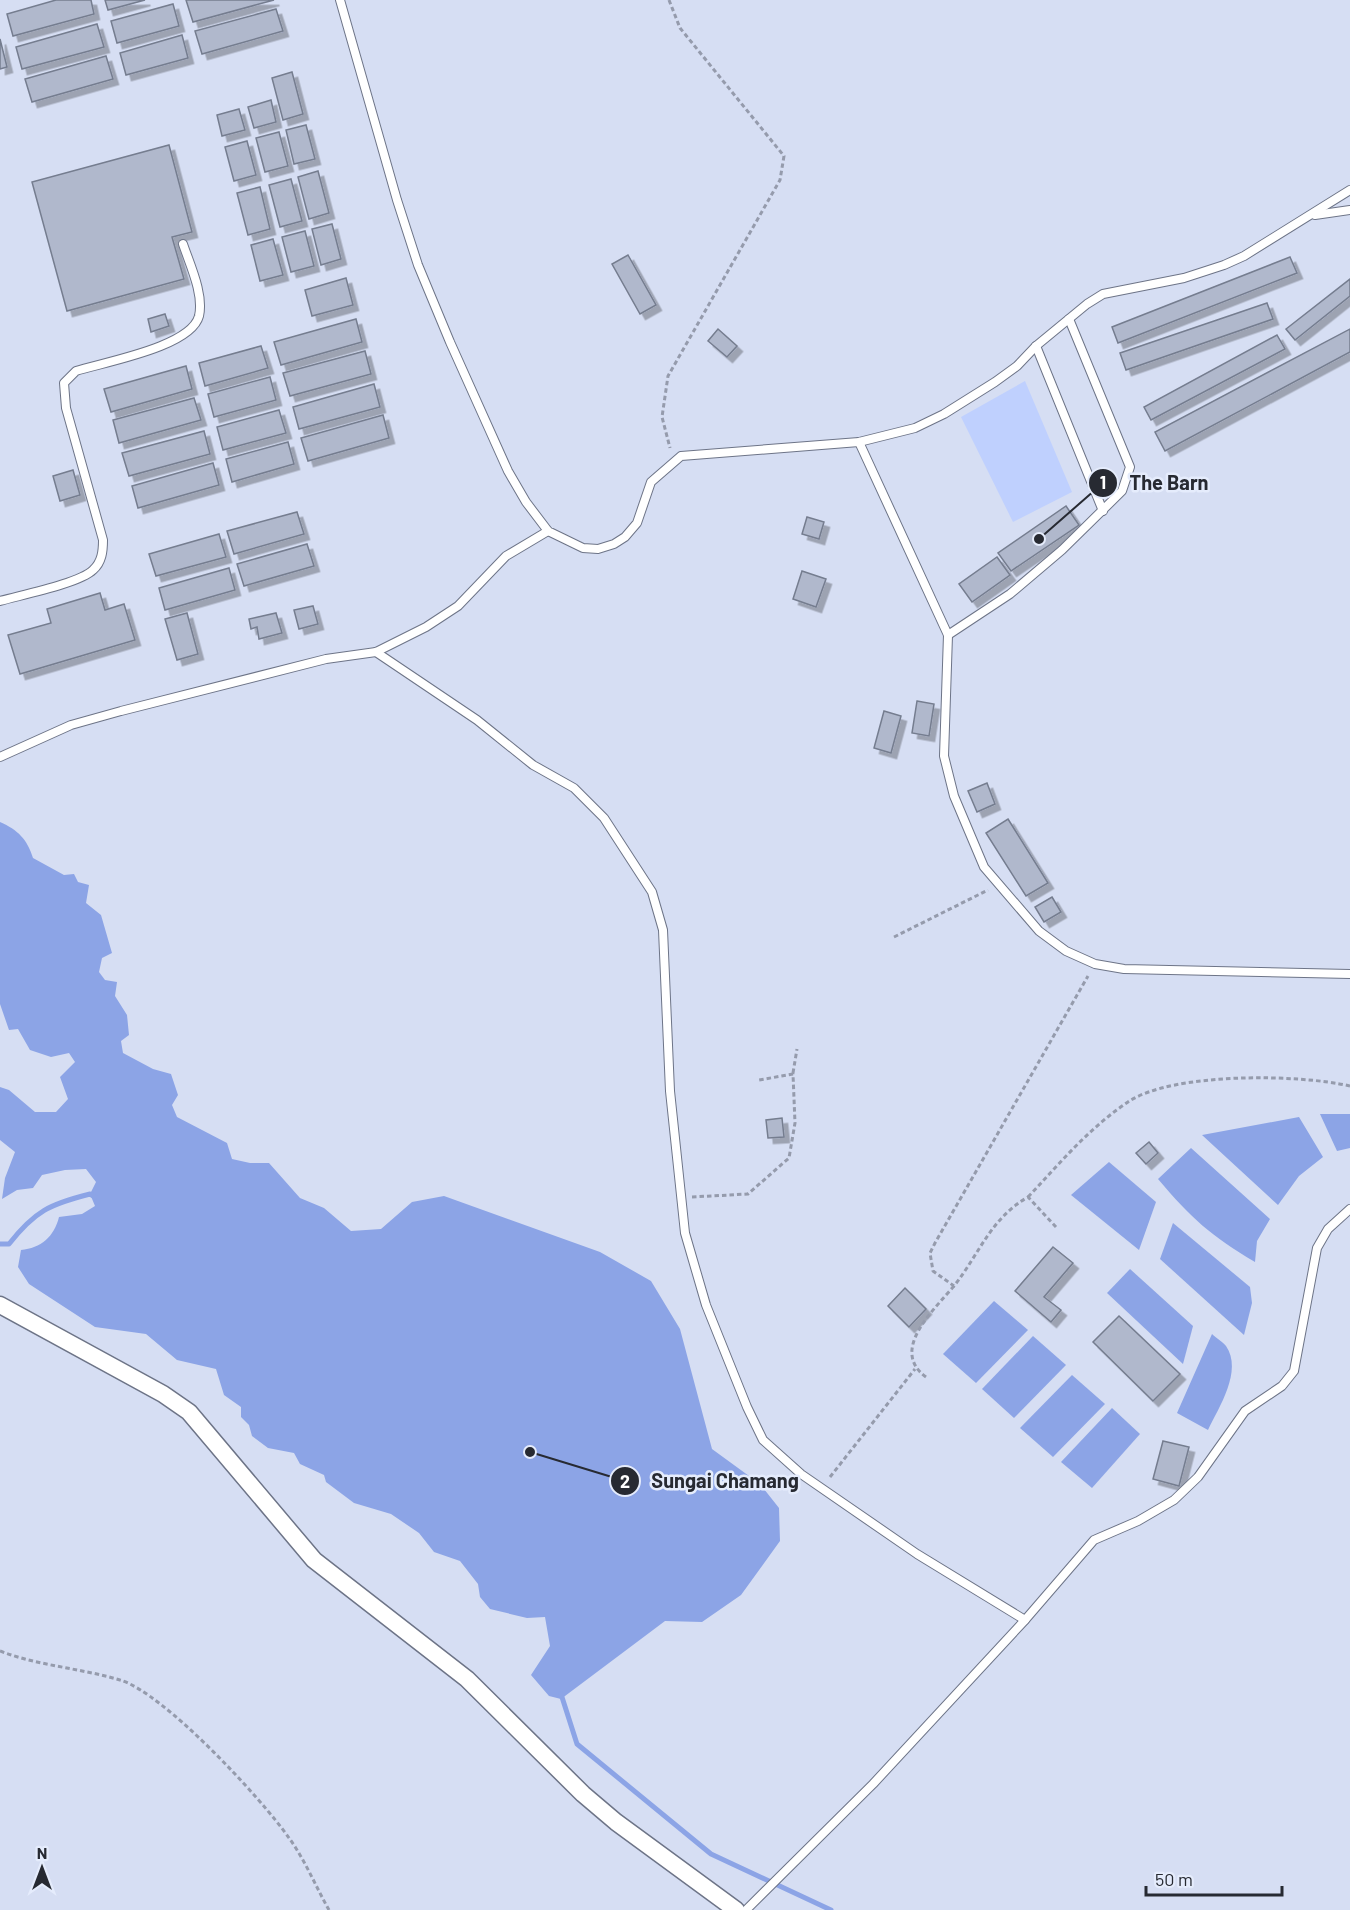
<svg xmlns="http://www.w3.org/2000/svg" width="1350" height="1910" font-family="Barlow,sans-serif">
  <style>
    .green { fill: #bfd0fe }
    .water { fill: #8ca4e6 }
    .lines { fill: none; stroke-linecap: round; stroke-linejoin: round }
    .stream { stroke: #8ca4e6; stroke-width: 5 }
    .building { fill: #b0b8cc; stroke: #757d8f; stroke-width: 1.5; filter: url(#shadow) }
    .lane-casing { stroke: #6d7487; stroke-width: 10 }
    .street-casing { stroke: #6d7487; stroke-width: 19 }
    .path { stroke: #959bac; stroke-width: 3; stroke-dasharray: 4.5 3; stroke-linecap: butt }
    .lane { stroke: #fff; stroke-width: 8 }
    .street { stroke: #fff; stroke-width: 16 }
    .leader { fill: none; stroke: #272a32; stroke-width: 2 }
    .callout-dot { fill: #272a32; stroke: #e5ecfc; stroke-width: 2 }
    .mark-label { font-size: 18px; text-anchor: middle; font-weight: bold; fill: #fff }
    .callout-label { font-size: 20px; text-anchor: middle; font-weight: bold; fill: #272a32; stroke: #e5ecfc; stroke-width: 5; stroke-linejoin: round; paint-order: stroke }
  </style>
  <defs>
    <filter id="shadow"><feDropShadow dx="5.5" dy="5.5" stdDeviation="0" flood-color="#0004"/></filter>
  </defs>
  <rect width="100%" height="100%" fill="#d6def3"/>
  <path class="green" d="M1025 381 1072 492 1013 522 961 417Z"/>
  <g class="water">
    <path d="M0 822C18 830 27 839 33 858L64 875 74 874 78 882 89 885 86 903 101 915 112 953 102 958 99 972 105 980 117 982 115 996 127 1015 129 1035 121 1041 123 1053 153 1069 171 1074 178 1095 172 1105 177 1117 227 1143 232 1159 250 1163H269L300 1198 324 1208 351 1231 381 1229 412 1202 444 1196 600 1252 651 1281 680 1329 712 1449 760 1484 779 1508 780 1541 741 1595 702 1622 665 1621 561 1699 549 1696 531 1675 550 1646 545 1617 527 1618 490 1609 480 1597 478 1584 460 1561 434 1552 419 1533 391 1514 354 1503 326 1482 324 1475 300 1464 294 1453 268 1448 252 1436 249 1425 241 1417V1407L224 1395 216 1369 177 1360 146 1334 95 1327 29 1284 18 1267 21 1250C41 1248 54 1237 59 1217L82 1214 95 1206 90 1194 96 1182 86 1169 65 1170 42 1175 33 1188 17 1190 2 1199 5 1178 15 1152 0 1140V1087L9 1090 35 1112H56L68 1099 60 1077 75 1062 69 1053 51 1057 30 1050 18 1029 9 1030 0 1004Z"/>
    <path d="M1320 1114H1350V1148L1337 1151Z"/>
    <path d="M1299 1117 1323 1157 1299 1176 1278 1205 1202 1135Z"/>
    <path d="M1191 1148 1270 1219 1257 1241 1255 1262C1211 1236 1191 1218 1158 1179Z"/>
    <path d="M1109 1162 1156 1202 1139 1250 1071 1195Z"/>
    <path d="M1173 1223 1250 1287 1252 1303 1244 1335 1160 1259Z"/>
    <path d="M1130 1269 1193 1326 1183 1364 1107 1293Z"/>
    <path d="M994 1301 1028 1330 976 1383 943 1354Z"/>
    <path d="M1212 1334C1216 1338 1223 1342 1226 1346 1243 1371 1219 1407 1208 1430L1177 1413Z"/>
    <path d="M1033 1336 1066 1365 1014 1418 982 1389Z"/>
    <path d="M1072 1375 1105 1404 1053 1457 1020 1428Z"/>
    <path d="M1112 1408 1140 1434 1092 1488 1061 1462Z"/>
  </g>
  <g class="lines">
    <g class="stream">
      <path d="M0 1244H9C35 1211 50 1204 90 1194L95 1197"/>
      <path d="M561 1694 577 1744 711 1854 831 1910"/>
    </g>
  </g>
  <g class="building">
    <path d="M56 0H91L94 14 13 36 7 14Z"/>
    <path d="M105 0H145L108 10Z"/>
    <path d="M186 0H274L193 22Z"/>
    <path d="M173 4 179 26 117 43 111 21Z"/>
    <path d="M276 9 283 31 202 54 195 31Z"/>
    <path d="M97 24 104 47 22 69 16 47Z"/>
    <path d="M182 35 188 58 126 75 120 53Z"/>
    <path d="M0 39 7 67 0 69Z"/>
    <path d="M106 56 113 79 32 102 25 79Z"/>
    <path d="M292 72 303 114 283 120 272 78Z"/>
    <path d="M271 100 276 122 254 128 248 107Z"/>
    <path d="M239 109 245 130 222 136 217 115Z"/>
    <path d="M306 125 315 159 294 164 286 130Z"/>
    <path d="M279 132 288 166 265 172 256 138Z"/>
    <path d="M247 141 256 175 234 181 225 147Z"/>
    <path d="M169 145 192 232 172 237 184 279 67 311 32 182Z"/>
    <path d="M318 171 329 213 309 219 298 177Z"/>
    <path d="M291 179 302 221 280 227 269 185Z"/>
    <path d="M260 187 270 229 248 235 237 193Z"/>
    <path d="M332 224 341 259 321 265 312 229Z"/>
    <path d="M305 231 314 266 291 272 282 237Z"/>
    <path d="M273 239 283 275 260 281 251 245Z"/>
    <path d="M628 255 656 305 640 314 612 264Z"/>
    <path d="M1290 257 1297 273 1118 343 1112 327Z"/>
    <path d="M346 278 353 305 312 316 305 290Z"/>
    <path d="M1350 279V296L1295 340 1286 329Z"/>
    <path d="M1267 303 1273 319 1126 370 1120 353Z"/>
    <path d="M165 314 169 326 151 332 148 319Z"/>
    <path d="M356 319 362 342 281 365 274 342Z"/>
    <path d="M718 329 737 346 727 357 708 341Z"/>
    <path d="M1350 329V352L1165 451 1155 432Z"/>
    <path d="M1277 335 1285 349 1151 420 1144 407Z"/>
    <path d="M261 346 268 368 205 386 199 363Z"/>
    <path d="M365 351 371 374 290 396 283 373Z"/>
    <path d="M186 366 192 389 111 412 104 389Z"/>
    <path d="M270 377 276 400 214 417 208 394Z"/>
    <path d="M374 384 380 407 299 429 293 407Z"/>
    <path d="M194 398 201 420 119 443 113 420Z"/>
    <path d="M279 410 286 433 223 450 217 427Z"/>
    <path d="M383 415 389 438 308 461 301 438Z"/>
    <path d="M204 431 210 454 129 476 122 453Z"/>
    <path d="M288 442 294 464 232 482 226 459Z"/>
    <path d="M213 463 219 485 138 508 132 486Z"/>
    <path d="M73 470 80 495 60 501 53 476Z"/>
    <path d="M1066 506 1079 525 1011 571 998 553Z"/>
    <path d="M297 512 304 534 234 554 227 531Z"/>
    <path d="M807 517 824 522 819 539 802 534Z"/>
    <path d="M219 534 226 557 156 576 149 554Z"/>
    <path d="M307 544 314 566 244 586 237 564Z"/>
    <path d="M997 557 1010 575 972 602 959 584Z"/>
    <path d="M229 568 235 590 165 610 159 588Z"/>
    <path d="M802 571 826 579 816 607 793 599Z"/>
    <path d="M100 593 105 610 124 604 135 640 20 674 8 635 51 623 47 609Z"/>
    <path d="M313 606 318 624 299 629 294 610Z"/>
    <path d="M187 613 198 654 177 660 165 619Z"/>
    <path d="M276 613 282 633 259 639 257 627 251 629 249 619Z"/>
    <path d="M917 701 934 704 929 736 912 733Z"/>
    <path d="M884 711 901 716 891 753 874 748Z"/>
    <path d="M987 783 995 804 977 812 968 791Z"/>
    <path d="M1008 819 1048 883 1026 896 986 833Z"/>
    <path d="M1052 897 1061 912 1044 922 1035 907Z"/>
    <path d="M782 1118 784 1137 768 1138 766 1120Z"/>
    <path d="M1149 1142 1158 1153 1146 1164 1136 1153Z"/>
    <path d="M1053 1247 1073 1263 1044 1297 1061 1310 1051 1322 1015 1291Z"/>
    <path d="M905 1288 926 1309 909 1327 888 1306Z"/>
    <path d="M1119 1316 1180 1374 1153 1401 1093 1342Z"/>
    <path d="M1163 1441 1189 1447 1179 1486 1153 1479Z"/>
  </g>
  <g class="lines">
    <defs>
      <g id="lane">
        <path d="M340 0 397 200 418 265 450 342 508 471 526 502 548 531 583 548 598 549 614 544 625 537 637 523 651 482 681 456 859 442 915 428 944 414 995 382 1017 366 1036 346 1087 304 1103 294 1184 278 1224 265 1244 256 1350 190"/>
        <path d="M1315 215 1350 210"/>
        <path d="M1036 346 1103 511"/>
        <path d="M859 442 948 635 944 756 954 796 984 867 1039 931 1066 951 1095 964 1124 969 1350 974"/>
        <path d="M0 601C21 595 80 583 93 570 102 562 103 551 103 540L66 408 64 383 76 371C104 362 191 347 199 316 204 294 190 265 183 244"/>
        <path d="M948 635 1010 594 1062 550 1122 491 1130 467 1069 319"/>
        <path d="M376 652 477 720 533 765 574 788 604 818 652 892 663 930 670 1091 685 1233 706 1305 747 1407 763 1440 801 1474 917 1554 1025 1620"/>
        <path d="M0 757 71 725 121 711 326 659 376 652 426 627 458 606 506 556 548 531"/>
        <path d="M746 1910 873 1784 1025 1620 1094 1540 1138 1521 1174 1500 1198 1477 1245 1411 1282 1386 1294 1371 1317 1248 1328 1229 1350 1209"/>
      </g>
      <path id="street" d="M0 1305 163 1394 189 1412 314 1560 467 1679 583 1794 616 1822 736 1910"/>
    </defs>
    <use href="#lane" class="lane-casing"/>
    <use href="#street" class="street-casing"/>
    <g class="path">
      <path d="M669 0 680 28 784 156 780 180 668 376 662 417 670 448"/>
      <path d="M894 937 988 890"/>
      <path d="M793 1073 797 1049"/>
      <path d="M692 1197 748 1194 789 1158 795 1123 793 1074 759 1080"/>
      <path d="M1028 1197C1060 1163 1089 1128 1128 1102 1172 1072 1299 1074 1350 1086"/>
      <path d="M1056 1227 1028 1197C990 1219 980 1253 954 1286L933 1271 930 1253 935 1243 1088 976"/>
      <path d="M926 1377C889 1350 934 1310 954 1286"/>
      <path d="M830 1477 915 1369"/>
      <path d="M0 1651C39 1666 80 1668 120 1680 164 1693 262 1799 289 1838 305 1860 316 1887 329 1910"/>
    </g>
    <use href="#lane" class="lane"/>
    <use href="#street" class="street"/>
  </g>
  <path class="leader" d="M1039 539L1103 483M530 1452L625 1481"/>
  <g class="callout-dot">
    <circle cx="1039" cy="539" r="6"/>
    <circle cx="530" cy="1452" r="6"/>
    <circle cx="1103" cy="483" r="15"/>
    <circle cx="625" cy="1481" r="15"/>
  </g>
  <g class="mark-label">
    <text x="1103" y="489">1</text>
    <text x="625" y="1488">2</text>
  </g>
  <g class="callout-label">
    <text x="1169" y="490">The Barn</text>
    <text x="725" y="1488">Sungai Chamang</text>
  </g>
  <g transform="translate(42 1868)" stroke="#e5ecfc" stroke-width="4.5" paint-order="stroke">
  <path d="M0-4.5L10 22L0 15L-10 22Z" fill="#272a32"/>
  <text y="-9" font-size="16" font-weight="bold" text-anchor="middle" fill="#272a32">N</text>
  </g>
  <path d="M1146 1886v9h136v-9" fill="none" stroke="#272a32" stroke-width="3"/>
  <text x="1155" y="1886" font-size="18" fill="#272a32" stroke="#e5ecfc" stroke-width="4.5" paint-order="stroke">50 m</text>
</svg>
